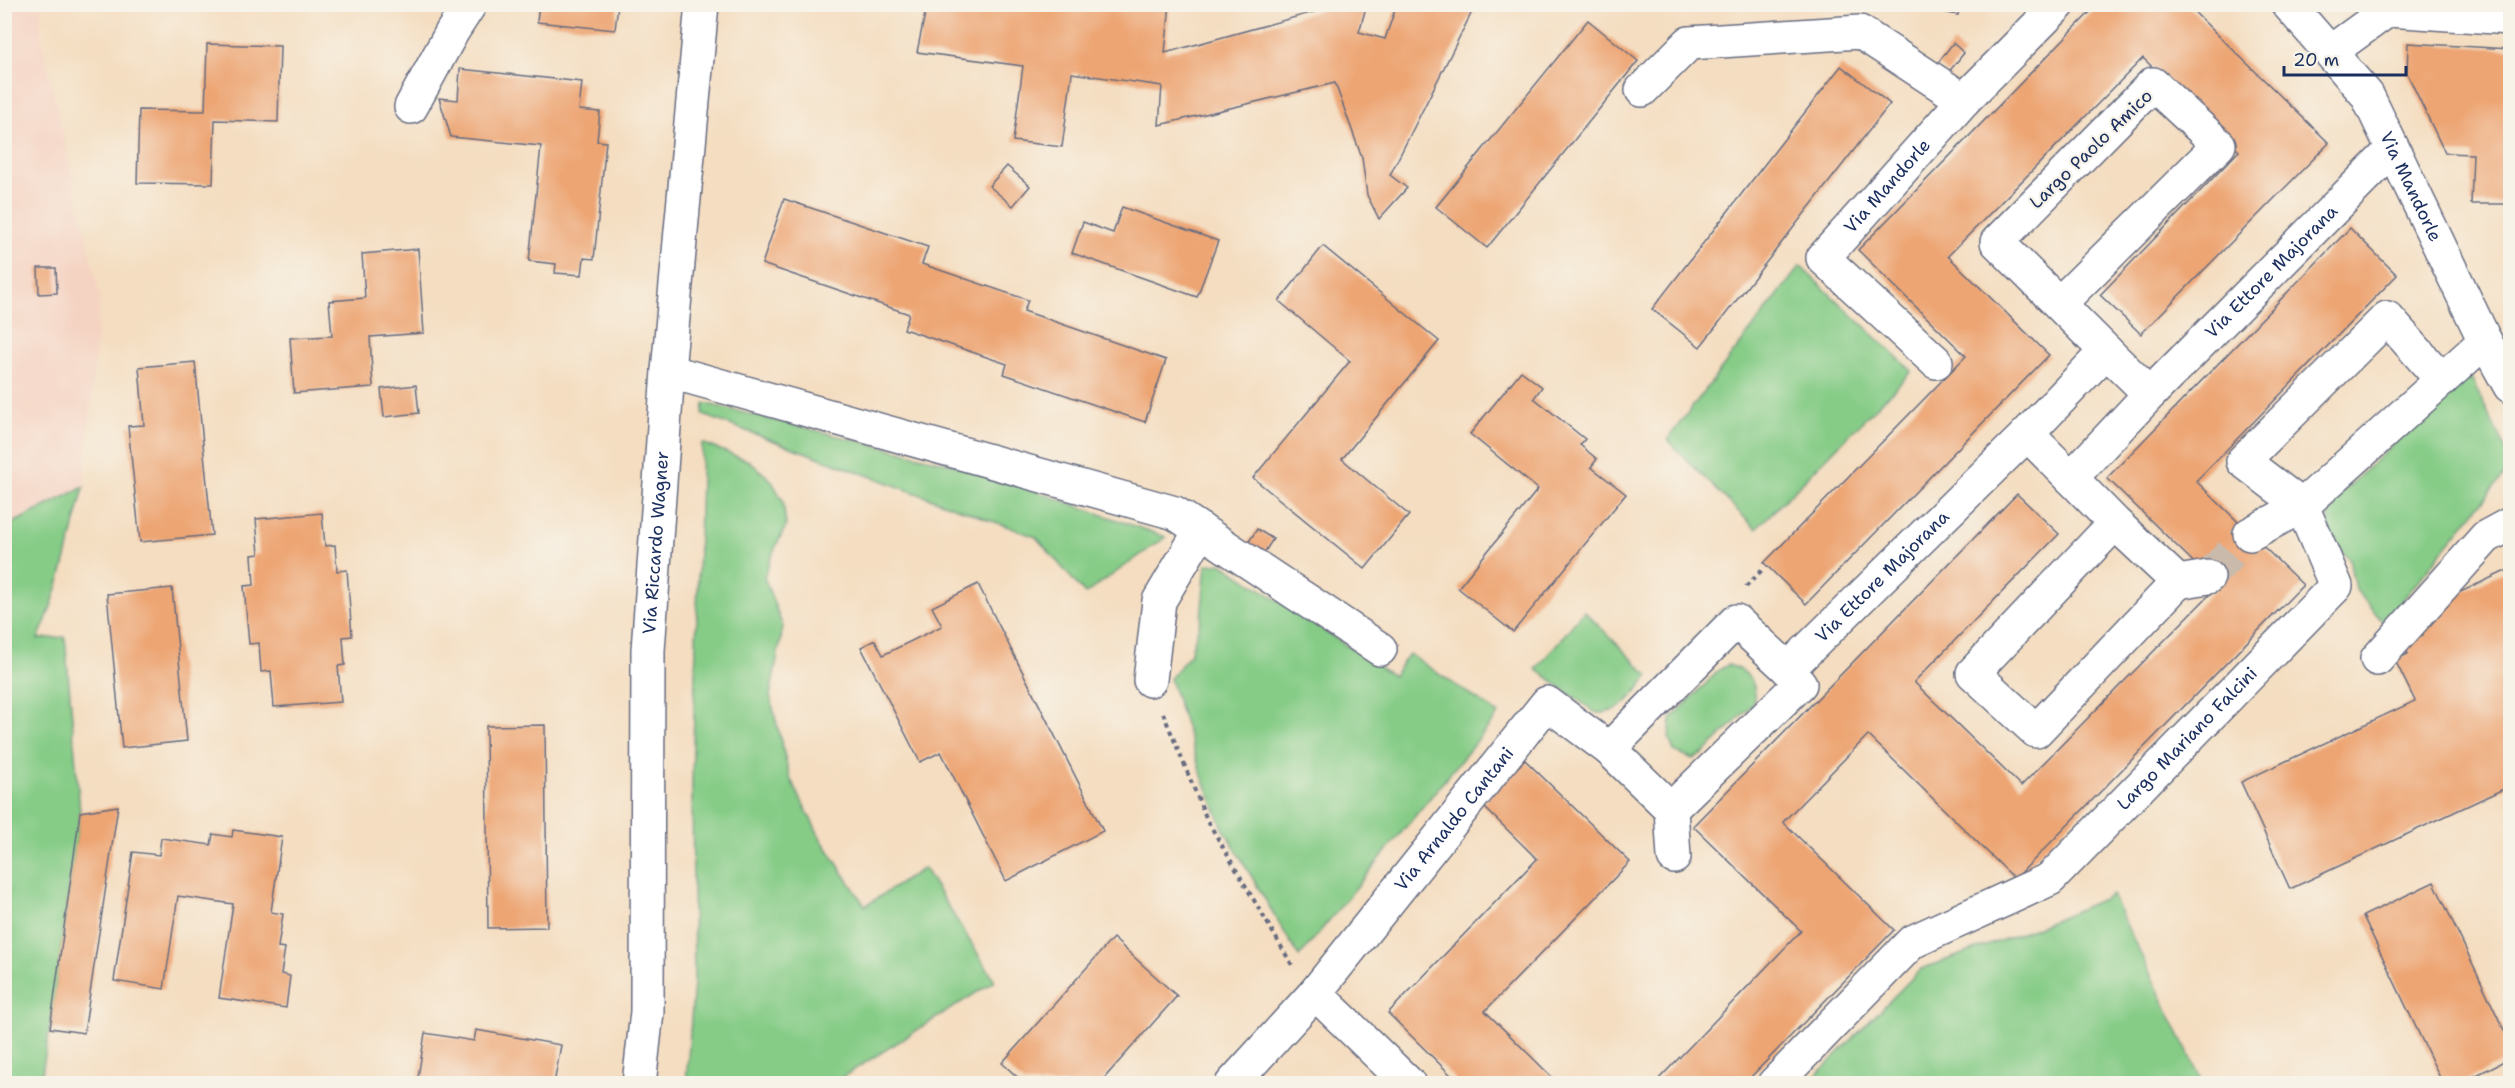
<svg xmlns="http://www.w3.org/2000/svg" width="2515" height="1088" font-family="'Shantell Sans',sans-serif">
  <style>
    .built { fill: #f5d3c2 }
    .green { fill: #86cc87; stroke: #507e72; stroke-width: 1.5 }
    .building { fill: #eda573 }
    .lines { fill: none; stroke-linecap: round; stroke-linejoin: round }
    .minor-tunnel { stroke: #c9baac; stroke-width: 33; stroke-dasharray: 33 16; stroke-linecap: butt }
    .minor-casing { stroke: #676c80; stroke-width: 36 }
    .path { stroke: #676c80; stroke-width: 4; stroke-dasharray: 4.5 4.5; stroke-linecap: butt }
    .minor { stroke: #fff; stroke-width: 33 }
    .labels { text-anchor: middle; stroke-width: 4.5; stroke-linejoin: round; paint-order: stroke }
    .street-label { font-size: 18px; fill: #1b2f5e; stroke: #f7f3e8 }
  </style>
  <rect width="100%" height="100%" fill="#f7f3e8"/>
  <filter id="ink" filterUnits="userSpaceOnUse"><feTurbulence type="fractalNoise" baseFrequency=".0167" numOctaves="2"/><feDisplacementMap in="SourceGraphic" scale="12" xChannelSelector="R" yChannelSelector="G"/><feConvolveMatrix kernelMatrix="1 2 1 2 8 2 1 2 1" color-interpolation-filters="sRGB"/></filter>
  <filter id="wash" filterUnits="userSpaceOnUse"><feTurbulence type="fractalNoise" baseFrequency=".008" numOctaves="4" result="noise"/><feDisplacementMap in="SourceGraphic" scale="24" xChannelSelector="R" yChannelSelector="G"/><feGaussianBlur stdDeviation="1.35" result="paint"/><feColorMatrix in="noise" values="0 0 0 0 0 0 0 0 0 0 0 0 0 0 0 0 0 1.4 0 .05"/><feComposite in="paint" operator="in"/></filter>
  <g filter="url(#wash)">
    <rect width="100%" height="100%" fill="#f4ddc0"/>
    <path class="built" d="M5 5H41V36L100 297 84 487 5 527Z"/>
    <g class="green">
      <path d="M1800 266 1912 371 1756 529 1667 440Z"/>
      <path d="M2468 371 2510 459V468L2384 623 2355 589 2349 559 2329 537V516L2336 499Z"/>
      <path d="M704 403 972 469 1166 537 1085 594 1036 537 703 415Z"/>
      <path d="M702 443 749 461 771 480 783 501 786 526 775 548 764 577 783 627 770 696 790 778 821 839 865 906 924 868 995 981 833 1083H686L694 982 692 782Z"/>
      <path d="M84 487C71 538 60 590 38 639L65 637 80 812 50 1028 40 1083 5 1084V527Z"/>
      <path d="M1221 563 1393 676 1409 654 1499 714 1299 957 1223 828 1203 778 1170 679 1190 654 1201 619 1206 565Z"/>
      <path d="M1584 611 1649 676C1633 694 1623 714 1596 713L1536 669Z"/>
      <path d="M1728 665C1749 670 1760 685 1752 705L1703 754 1693 759 1674 751 1669 739 1671 719 1719 670Z"/>
      <path d="M2112 895 2203 1083H1809L1921 969 2036 928Z"/>
    </g>
    <g id="blocks">
      <g class="building">
        <path d="M539 4H618L615 30 537 22Z"/>
        <path d="M927 4H1170L1165 53 1325 9 1326 4H1367L1359 32 1385 39 1397 4H1476L1390 175 1407 188 1379 219 1367 195 1362 158 1335 83 1159 125 1162 86 1072 73 1062 147 1013 141 1023 66 917 52Z"/>
        <path d="M1904 4H1960L1958 15Z"/>
        <path d="M2098 4H2186L2329 143 2141 334 2100 295 2239 151 2143 58 1948 256 2049 355 1806 604 1764 563 1966 356 1858 250Z"/>
        <path d="M1588 20 1638 61 1487 248 1436 207Z"/>
        <path d="M1953 43 1964 53 1948 73 1937 64Z"/>
        <path d="M2408 43 2510 49V204H2471L2473 154 2445 153 2407 73Z"/>
        <path d="M207 44 280 46 278 122 215 120 213 184 137 183 139 110 205 111Z"/>
        <path d="M1841 66 1890 104 1700 347 1652 309Z"/>
        <path d="M460 69 582 82 579 110 600 112 597 141 606 142 594 259 584 258 582 275 555 273 556 264 529 261 541 146 451 137 439 98 458 100Z"/>
        <path d="M1007 166 1030 186 1013 206 989 186Z"/>
        <path d="M784 199 928 247 922 264 1028 300 1024 311 1166 360 1145 422 1004 374 1007 364 904 329 909 314 762 264Z"/>
        <path d="M1122 207 1218 241 1197 297 1072 253 1083 222 1113 233Z"/>
        <path d="M2350 228 2397 275 2196 481 2303 585 2015 879 1868 735 1783 822 1894 930 1744 1084H1654L1801 931 1693 826 2017 494 2059 534 1914 682 2021 786 2218 586 2107 478Z"/>
        <path d="M1323 246 1439 341 1342 459 1409 515 1365 569 1253 478 1350 361 1279 301Z"/>
        <path d="M418 249 424 333 370 337 373 387 294 393 290 338 332 336 329 301 365 298 362 254Z"/>
        <path d="M38 268H56L57 293 39 294Z"/>
        <path d="M195 362 212 535 140 542 128 426 144 425 139 367Z"/>
        <path d="M1521 371 1542 387 1534 398 1585 439 1580 445 1597 459 1591 467 1626 494 1513 632 1458 588 1538 489 1470 434Z"/>
        <path d="M416 385 419 413 384 417 381 389Z"/>
        <path d="M322 513 325 546 335 545 337 571 347 570 352 636 343 637 345 665 338 666 341 702 274 707 271 671 261 672 259 643 249 644 244 586 254 585 252 555 259 554 256 519Z"/>
        <path d="M1257 529 1273 539 1264 553 1248 543Z"/>
        <path d="M2510 569V786L2290 889 2241 782 2415 701 2395 660 2408 654 2403 644 2423 635 2419 627 2435 620 2431 611 2441 601Z"/>
        <path d="M978 584 1103 831 1006 881 941 752 920 762 861 647 875 640 883 655 942 626 932 607Z"/>
        <path d="M172 588 187 741 122 748 107 594Z"/>
        <path d="M545 725 547 927 488 928 486 726Z"/>
        <path d="M1525 760 1630 862 1485 1011 1559 1084H1460L1388 1013 1537 859 1481 804Z"/>
        <path d="M118 806 84 1033 50 1028 80 812Z"/>
        <path d="M233 830 282 837 271 912 283 914 278 947 285 948 281 974 290 976 286 1008 219 998 233 904 178 896 164 989 114 981 133 852 159 855 161 838 211 845 213 834 232 837Z"/>
        <path d="M2434 882 2510 1043V1058L2459 1084H2443L2363 916Z"/>
        <path d="M1113 938 1177 996 1099 1084H1025L1002 1063Z"/>
        <path d="M476 1030 561 1045 554 1084H417L425 1033 474 1041Z"/>
      </g>
    </g>
  </g>
  <g filter="url(#ink)">
    <use href="#blocks" fill-opacity="0" stroke="#676c80" stroke-width="1.5"/>
    <g class="lines">
      <path class="minor-tunnel" d="M2208 577 2250 534"/>
      <defs>
        <g id="minor">
          <path id="s1" d="M2288 4 2367 95 2485 341 2510 386"/>
          <path d="M2330 52 2388 10 2510 18"/>
          <path d="M1642 90 1689 43 1860 32 1964 100"/>
          <path d="M411 107 452 32 470 4"/>
          <path d="M2060 303 2219 145 2153 84 1997 242 2106 351"/>
          <path id="s2" d="M1936 362 1823 258 1964 100 2059 4"/>
          <path d="M668 371 1175 513 1380 649"/>
          <path id="s3" d="M2150 394 2106 351 2027 434 2071 478 2150 394 2393 149"/>
          <path d="M2071 478 2115 523 2178 582 2036 731 1973 673 2115 523"/>
          <path d="M2250 534 2302 506 2243 461 2387 318 2442 380"/>
          <path d="M2178 582 2208 577"/>
          <path d="M1736 621 1788 669 1800 684 1671 809 1609 749Z"/>
          <path d="M2377 659 2486 537 2510 524"/>
          <path id="s4" d="M1788 669 2027 434"/>
          <path d="M1150 680 1159 601 1201 530"/>
          <path d="M1671 809 1674 857"/>
          <path d="M1315 993 1409 1084"/>
          <path id="s5" d="M639 1084 647 1012 648 650 668 371 702 4"/>
          <path id="s6" d="M1232 1084 1315 993 1547 703 1609 749"/>
          <path id="s7" d="M1774 1084 1912 942 2050 879 2336 586 2302 506 2485 341"/>
        </g>
      </defs>
      <use href="#minor" class="minor-casing"/>
      <g class="path">
        <path d="M1746 587 1762 570"/>
        <path d="M1163 713 1207 820 1292 965"/>
      </g>
      <use href="#minor" class="minor"/>
    </g>
  </g>
  <g class="labels">
    <g class="street-label">
      <text transform="translate(2091 149) rotate(-44)" y="6">Largo Paolo Amico</text>
      <text dy="6" stroke="none"><textPath href="#s2" startOffset="250">Via Mandorle</textPath></text>
      <text dy="6" stroke="none"><textPath href="#s1" startOffset="222">Via Mandorle</textPath></text>
      <text dy="6" stroke="none"><textPath href="#s3" startOffset="526">Via Ettore Majorana</textPath></text>
      <text dy="6" stroke="none"><textPath href="#s5" startOffset="542">Via Riccardo Wagner</textPath></text>
      <text dy="6" stroke="none"><textPath href="#s4" startOffset="132">Via Ettore Majorana</textPath></text>
      <text dy="6" stroke="none"><textPath href="#s7" startOffset="546">Largo Mariano Falcini</textPath></text>
      <text dy="6" stroke="none"><textPath href="#s6" startOffset="346">Via Arnaldo Cantani</textPath></text>
    </g>
  </g>
  <rect width="2515" height="1088" fill="none" stroke="#f7f3e8" stroke-width="24"/>
  <path d="M2284 66v9h122v-9" fill="none" stroke="#1b2f5e" stroke-width="3"/>
  <text x="2293" y="66" font-size="18" fill="#1b2f5e" stroke="#f7f3e8" stroke-width="4.5" paint-order="stroke">20 m</text>
</svg>
